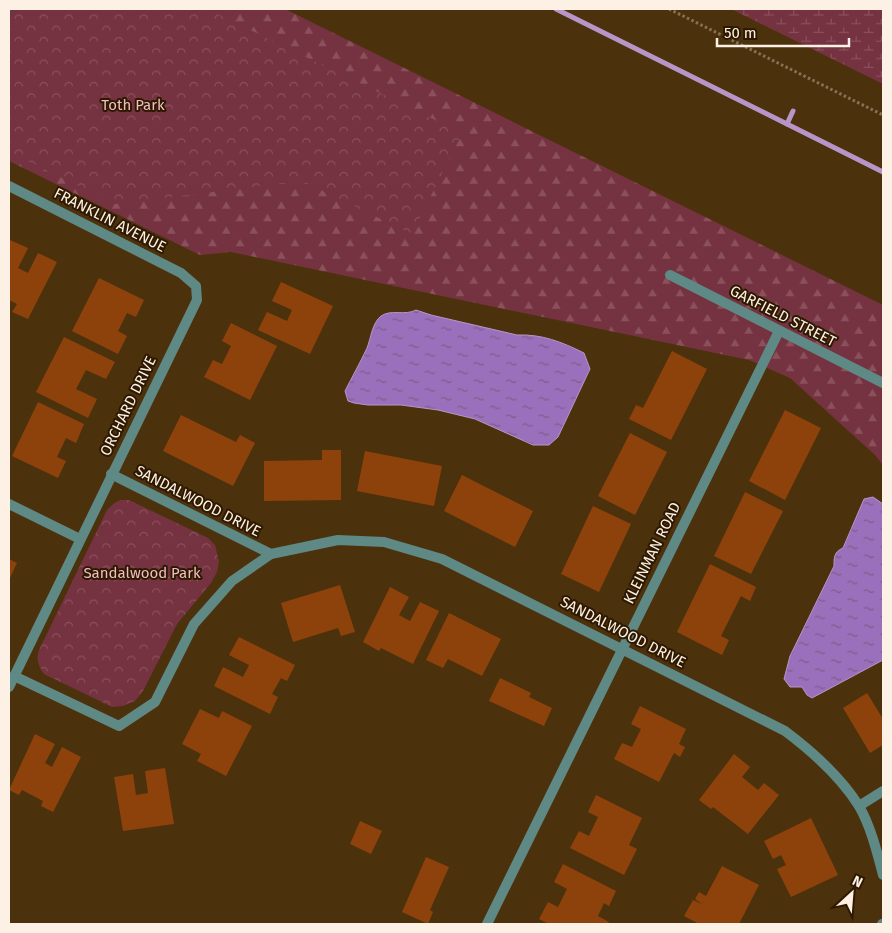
<svg xmlns="http://www.w3.org/2000/svg" width="892" height="933" font-family="'Fira Sans',sans-serif">
  <style>
    .forest { fill: url(#forest-firs) }
    .wetland { fill: url(#wetland-marsh) }
    .park { fill: url(#park-crowns) }
    .water { fill: url(#water-ripples); stroke: #b796c7 }
    .lines { fill: none; stroke-linecap: round; stroke-linejoin: round }
    .stream { stroke: #b796c7; stroke-width: 5 }
    .building { fill: #8e420b }
    .path { stroke: #887256; stroke-width: 3; stroke-dasharray: 2.5 2.5; stroke-linecap: butt }
    .minor { stroke: #5e8985; stroke-width: 10 }
    .labels { text-anchor: middle; stroke-width: 4; stroke-linejoin: round; paint-order: stroke }
    .park-label { font-size: 15px; fill: #f1bdc4; stroke: #2e1900 }
    .street-label { font-size: 15px; fill: #fcf1e4; stroke: #2e1900 }
  </style>
  <defs>
    <pattern id="forest-firs" width="22" height="20" patternUnits="userSpaceOnUse" patternTransform="scale(1.25)"><rect width="22" height="20" fill="#753240"/><path d="M5 1l3.5 6h-7zM16 11l3.5 6h-7z" fill="#8a505b"/></pattern>
    <pattern id="wetland-marsh" width="20" height="14" patternUnits="userSpaceOnUse" patternTransform="scale(1.25)"><rect width="20" height="14" fill="#753240"/><path d="M1 5h8M5 5V1M11 12h8M15 12V8" fill="none" stroke="#8a505b"/></pattern>
    <pattern id="park-crowns" width="20" height="18" patternUnits="userSpaceOnUse" patternTransform="scale(1.25)"><rect width="20" height="18" fill="#753240"/><path d="M2 6a3 3 0 1 1 6 0M12 15a3 3 0 1 1 6 0" fill="none" stroke="#8a505b"/></pattern>
    <pattern id="water-ripples" width="26" height="14" patternUnits="userSpaceOnUse" patternTransform="scale(1.25)"><rect width="26" height="14" fill="#9a6fbb"/><path d="M2 4q2-2 4 0t4 0M15 11q2-2 4 0t4 0" fill="none" stroke="#7b5f8b"/></pattern>
  </defs>
  <rect width="100%" height="100%" fill="#4c310d"/>
  <path class="forest" d="M9 9H285L883 305V465L875 455 790 378 749 360 231 252 200 255 9 161Z"/>
  <path class="wetland" d="M731 9H883V84Z"/>
  <g class="park">
    <path d="M9 9H207L462 133 412 234 302 181 115 204 9 152Z"/>
    <path d="M120 500H129L208 538 215 545 219 562 217 572 211 583 177 624 143 691 135 701 123 706 112 707 44 674C38 665 36 660 39 650L107 510 113 504Z"/>
  </g>
  <g class="water">
    <path d="M416 310 431 315 517 335C542 334 562 342 584 353L590 369 558 437 549 445H533L475 419 438 410 401 405H368L354 403 348 401 345 391C352 377 360 363 367 348 371 338 372 323 381 316 391 309 405 316 416 310Z"/>
    <path d="M873 497 883 504V660L812 698 807 695 802 687H790L784 679 790 656 834 566C834 557 834 552 843 548L864 499Z"/>
  </g>
  <g class="lines">
    <g class="stream">
      <path d="M556 9 787 124"/>
      <path d="M793 111 787 124 883 172"/>
    </g>
  </g>
  <g class="building">
    <path d="M10 240 28 248 18 268 28 273 38 253 57 262 28 319 12 312 17 304 9 300V243Z"/>
    <path d="M99 278 144 300 136 317 127 313 118 331 127 336 118 354 72 331Z"/>
    <path d="M281 282 333 306 310 354 258 330 267 312 287 321 292 310 272 301Z"/>
    <path d="M231 323 277 346 250 400 204 377 213 360 222 364 231 346 222 341Z"/>
    <path d="M64 337 115 362 106 379 86 370 76 389 97 399 88 418 36 392Z"/>
    <path d="M672 351 707 369 671 440 629 419 636 405 643 408Z"/>
    <path d="M38 402 84 424 76 443 66 438 57 457 66 461 58 478 12 456Z"/>
    <path d="M785 410 821 428 785 500 749 481Z"/>
    <path d="M181 415 236 442 240 435 255 443 233 486 163 451Z"/>
    <path d="M630 433 667 452 635 515 598 496Z"/>
    <path d="M322 450H341V500L264 501V461L322 460Z"/>
    <path d="M365 451 442 466 434 506 357 491Z"/>
    <path d="M462 475 533 511 515 547 444 511Z"/>
    <path d="M745 492 783 511 751 574 714 556Z"/>
    <path d="M593 506 631 524 599 592 561 574Z"/>
    <path d="M9 559 17 563 9 580Z"/>
    <path d="M710 564 756 587 750 601 741 596 721 636 729 640 722 655 677 632Z"/>
    <path d="M340 585 355 632 341 636 338 628 293 642 281 603Z"/>
    <path d="M390 587 409 597 399 615 410 621 420 602 439 611 413 664 381 648 379 651 363 642Z"/>
    <path d="M449 613 501 639 482 676 448 659 443 668 426 660Z"/>
    <path d="M239 637 295 665 287 681 281 678 272 694 278 697 270 714 214 686 223 667 243 677 249 665 229 655Z"/>
    <path d="M500 678 531 693 529 697 552 708 544 726 489 701Z"/>
    <path d="M867 693 883 719V745L870 753 843 708Z"/>
    <path d="M640 706 686 729 679 744 685 747 680 757 674 753 659 782 614 759 622 743 632 747 641 729 631 724Z"/>
    <path d="M200 709 219 718 222 711 252 726 226 776 197 761 201 754 182 744Z"/>
    <path d="M35 734 55 744 45 763 52 767 62 747 81 757 53 812 41 806 43 801 22 790 19 795 9 790Z"/>
    <path d="M734 754 750 767 742 777 758 790 764 783 779 795 748 834 713 807 711 809 699 800Z"/>
    <path d="M165 768 174 824 123 831 114 777 133 774 136 795 148 793 145 771Z"/>
    <path d="M596 795 642 818 629 845 637 849 624 875 570 848 579 831 589 836 598 817 588 812Z"/>
    <path d="M811 818 838 875 791 897 777 869 786 865 781 855 773 859 764 841Z"/>
    <path d="M360 821 382 831 371 854 350 844Z"/>
    <path d="M426 857 449 867 430 910 433 912 428 924 402 912Z"/>
    <path d="M563 864 616 891 609 906 604 903 598 916 609 922 607 924H549L539 919 548 902 558 907 567 889 554 882Z"/>
    <path d="M722 866 759 885 739 924H699L684 916 693 900 702 904 695 899 699 892 706 896Z"/>
  </g>
  <g class="lines">
    <path class="path" d="M669 9 883 115"/>
    <g class="minor">
      <path d="M9 186 181 273 196 286 197 300 9 687"/>
      <path d="M670 275 883 383"/>
      <path d="M111 474 271 554 338 540 384 542 442 559 785 731C813 752 840 776 859 806 871 827 877 852 883 875"/>
      <path d="M9 504 80 539"/>
      <path d="M14 676 119 726 155 702 194 624 232 581 271 554"/>
      <path d="M859 806 883 791"/>
      <path d="M487 924 779 331"/>
      <path d="M882 924H883"/>
    </g>
  </g>
  <g class="labels">
    <g class="park-label">
      <text x="133" y="110">Toth Park</text>
      <text x="142" y="578">Sandalwood Park</text>
    </g>
    <g class="street-label">
      <text transform="translate(110 220) rotate(27)" y="5">FRANKLIN AVENUE</text>
      <text transform="translate(783 316) rotate(27)" y="5">GARFIELD STREET</text>
      <text transform="translate(128 406) rotate(-64)" y="5">ORCHARD DRIVE</text>
      <text transform="translate(198 501) rotate(27)" y="5">SANDALWOOD DRIVE</text>
      <text transform="translate(652 553) rotate(-64)" y="5">KLEINMAN ROAD</text>
      <text transform="translate(623 632) rotate(27)" y="5">SANDALWOOD DRIVE</text>
    </g>
  </g>
  <rect width="892" height="933" fill="none" stroke="#fcf1e4" stroke-width="20"/>
  <g transform="translate(852 893) rotate(26)" stroke="#2e1900" stroke-width="4" paint-order="stroke">
  <path d="M0-4L9 19L0 12L-9 19Z" fill="#fcf1e4"/>
  <text y="-8" font-size="14" font-weight="bold" text-anchor="middle" fill="#fcf1e4">N</text>
  </g>
  <path d="M717 38v8h132v-8" fill="none" stroke="#fcf1e4" stroke-width="2.5"/>
  <text x="724" y="38" font-size="15" fill="#fcf1e4" stroke="#2e1900" stroke-width="4" paint-order="stroke">50 m</text>
</svg>
